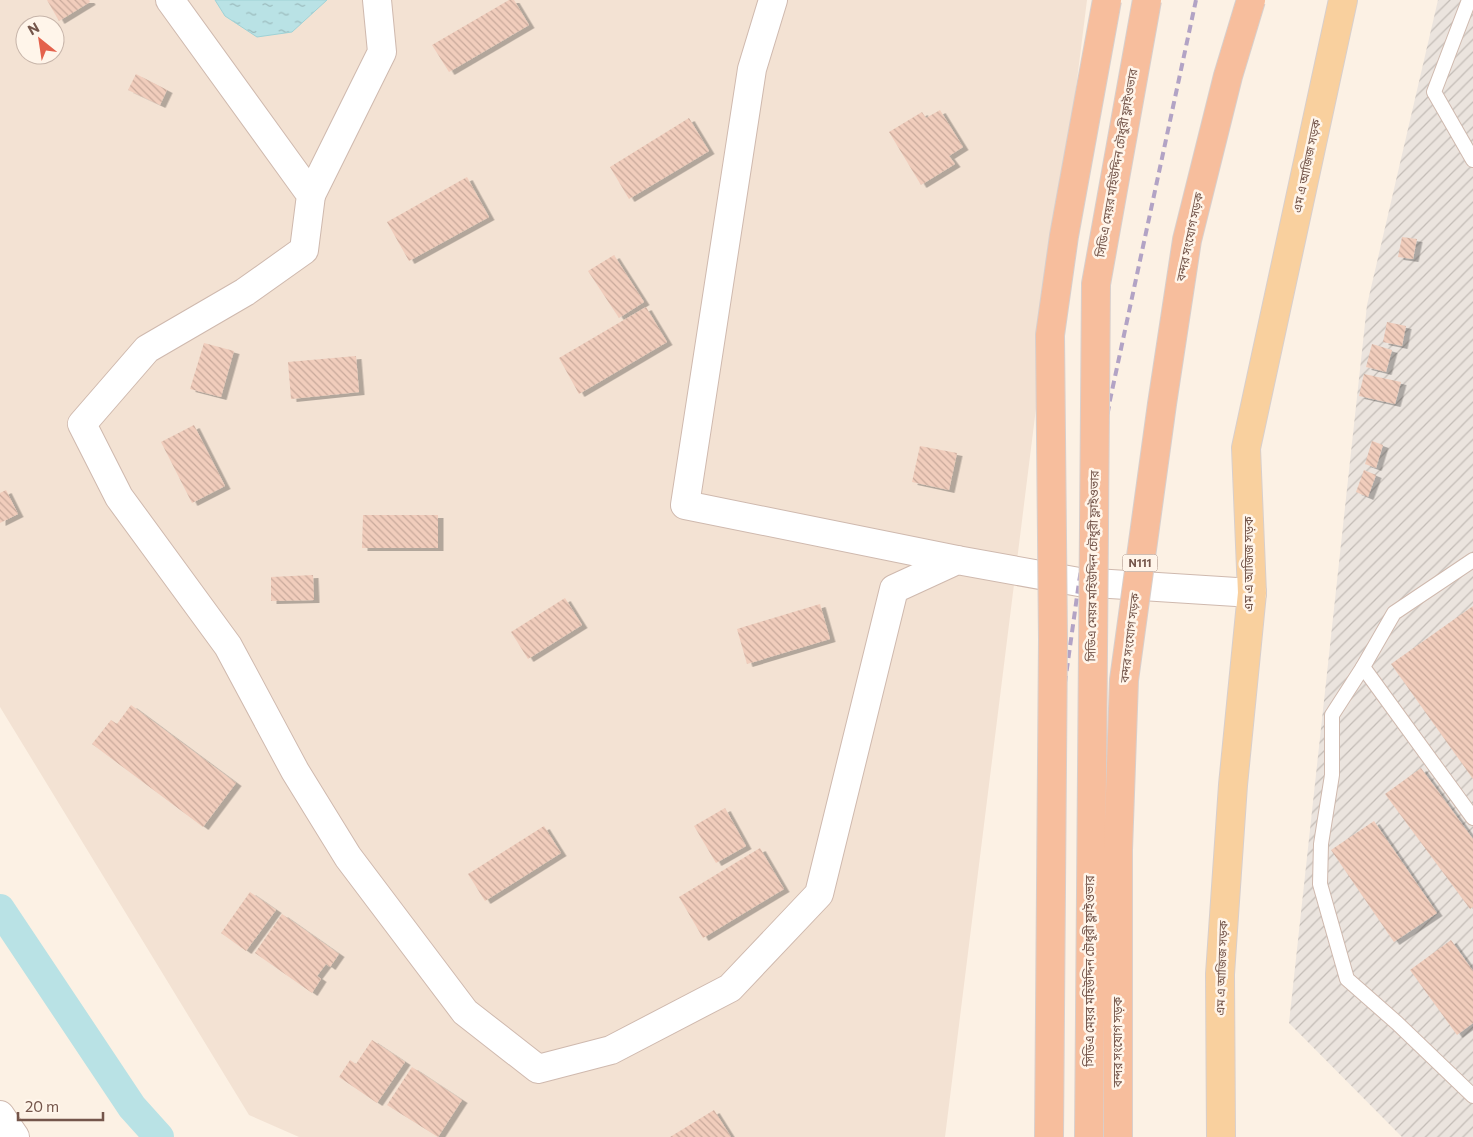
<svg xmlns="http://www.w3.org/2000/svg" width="1473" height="1137" font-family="Commissioner,'Noto Sans Bengali',sans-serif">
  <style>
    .residential { fill: #f3e2d3; fill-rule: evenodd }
    .industrial { fill: url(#industrial-furrows) }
    .water { fill: url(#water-ripples); stroke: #9fd2d6 }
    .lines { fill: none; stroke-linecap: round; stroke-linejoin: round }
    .canal { stroke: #b9e2e5; stroke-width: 30 }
    .building { fill: url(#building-back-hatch); filter: url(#shadow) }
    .service-casing { stroke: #cfb9ae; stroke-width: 16 }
    .minor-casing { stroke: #cfb9ae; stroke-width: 30 }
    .primary-casing { stroke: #d8cfcc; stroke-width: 30 }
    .service { stroke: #fff; stroke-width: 14 }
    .minor { stroke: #fff; stroke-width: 28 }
    .primary { stroke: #f9d09e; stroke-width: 28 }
    .rail { stroke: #b2a3c5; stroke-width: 4; stroke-dasharray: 8 5; stroke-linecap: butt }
    .trunk-bridge-casing { stroke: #d8cfcc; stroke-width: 30; stroke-linecap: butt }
    .trunk-bridge { stroke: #f7be9d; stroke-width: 28 }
    .labels { text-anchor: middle; stroke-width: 5; stroke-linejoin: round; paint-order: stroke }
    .shield { fill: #fff5ea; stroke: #9e857a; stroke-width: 1 }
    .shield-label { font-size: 11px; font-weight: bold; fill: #74554a }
    .street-label { font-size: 12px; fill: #74554a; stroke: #fff5ea }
  </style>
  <defs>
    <pattern id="industrial-furrows" width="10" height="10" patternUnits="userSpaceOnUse" patternTransform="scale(1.25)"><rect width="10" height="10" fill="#ebe4de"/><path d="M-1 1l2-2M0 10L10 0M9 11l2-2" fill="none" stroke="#c3bcb6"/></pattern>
    <pattern id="water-ripples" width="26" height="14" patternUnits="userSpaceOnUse" patternTransform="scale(1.25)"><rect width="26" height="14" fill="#b9e2e5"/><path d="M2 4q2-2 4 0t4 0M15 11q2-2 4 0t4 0" fill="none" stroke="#9bbabc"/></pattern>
    <pattern id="building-back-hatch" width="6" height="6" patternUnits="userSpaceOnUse" patternTransform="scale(1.25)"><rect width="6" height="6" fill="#f1cdbc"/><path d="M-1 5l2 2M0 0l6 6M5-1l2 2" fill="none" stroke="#c8a99b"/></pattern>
    <filter id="shadow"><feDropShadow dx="5.5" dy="3" stdDeviation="0" flood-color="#0004"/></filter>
  </defs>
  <rect width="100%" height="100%" fill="#fcf1e4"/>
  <path class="residential" d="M0 0H1087L945 1137H299L249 1115 0 707ZM25 25H55V55H25Z"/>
  <path class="industrial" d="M1438 0H1473V1137H1402L1289 1023 1367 305Z"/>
  <path class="water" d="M215 0H327L292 32 257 37 225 16Z"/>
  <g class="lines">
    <path class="canal" d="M0 909 132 1107 159 1137"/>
  </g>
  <g class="building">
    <path d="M47 0H89L90 2 59 21Z"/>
    <path d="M509 0H514L529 25 449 72 432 45Z"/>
    <path d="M136 74 167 90 160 105 128 90Z"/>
    <path d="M940 110 963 147 949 156 955 164 921 185 889 132 922 112 926 118Z"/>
    <path d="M689 118 709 151 629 199 610 167Z"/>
    <path d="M467 177 489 217 409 261 387 222Z"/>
    <path d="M1402 237 1417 239 1413 259 1398 257Z"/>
    <path d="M614 255 644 302 619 318 588 271Z"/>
    <path d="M646 307 667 342 579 394 559 358Z"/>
    <path d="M1387 322 1406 326 1402 346 1383 342Z"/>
    <path d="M204 343 234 351 221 397 190 389Z"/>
    <path d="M1372 344 1392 350 1386 372 1366 367Z"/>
    <path d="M356 356 359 392 291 399 288 362Z"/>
    <path d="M1364 374 1401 382 1395 404 1359 396Z"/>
    <path d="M194 425 225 486 192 503 161 442Z"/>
    <path d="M1372 441 1383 445 1376 468 1365 464Z"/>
    <path d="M920 446 957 453 949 490 912 482Z"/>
    <path d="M1364 470 1376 475 1368 497 1356 492Z"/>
    <path d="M6 490 18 514 0 523V493Z"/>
    <path d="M363 515H438V548H362Z"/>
    <path d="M313 575 314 600 271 601V577Z"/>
    <path d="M565 598 582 625 528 659 511 632Z"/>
    <path d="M820 604 830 639 747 664 737 629Z"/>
    <path d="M1473 606V779L1391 664Z"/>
    <path d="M131 705 236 783 203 827 92 744 111 720 117 724Z"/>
    <path d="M1421 768 1473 839V907L1470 909 1385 794Z"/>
    <path d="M725 808 746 846 716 863 694 826Z"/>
    <path d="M1374 821 1437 913 1394 942 1331 850Z"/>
    <path d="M544 826 561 853 485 901 468 874Z"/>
    <path d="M760 848 784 889 703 938 679 897Z"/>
    <path d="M250 892 276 910 246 951 221 933Z"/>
    <path d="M282 914 339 954 330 967 326 964 317 976 321 979 312 993 255 953Z"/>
    <path d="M1451 940 1473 971V1023L1457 1035 1410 970Z"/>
    <path d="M372 1040 405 1062 377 1103 339 1077 350 1060 356 1064Z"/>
    <path d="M412 1067 462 1100 438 1137 387 1105Z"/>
    <path d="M714 1110 731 1137H670Z"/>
  </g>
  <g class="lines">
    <defs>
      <g id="service">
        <path d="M1469 0 1434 92 1473 160"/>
        <path d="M1473 560 1394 613 1363 667 1473 818"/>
        <path d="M1363 667 1332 715V775L1321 844 1320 884 1347 979 1397 1023 1473 1096"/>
      </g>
      <g id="minor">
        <path d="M170 0 311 195 304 250 245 292 147 349 82 424 119 497 228 646 295 771 348 857 465 1012 538 1069 611 1050 730 988 819 894 894 589 957 560 1079 582 1252 593"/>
        <path d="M773 0 752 69 685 505 957 560"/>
        <path d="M311 195 382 52 377 0"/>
        <path d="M0 1115 15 1137"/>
      </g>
      <path id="primary" d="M1221 1137 1220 974 1233 785 1252 593 1246 448 1343 0"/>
    </defs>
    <use href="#service" class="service-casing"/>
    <use href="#minor" class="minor-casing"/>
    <use href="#primary" class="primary-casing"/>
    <use href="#service" class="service"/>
    <use href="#minor" class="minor"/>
    <use href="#primary" class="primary"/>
    <path class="rail" d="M1043 1137 1040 862 1079 582 1110 400 1196 0"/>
    <defs>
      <g id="trunk-bridge">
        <path d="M1049 1137 1053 639 1050 335 1064 236 1107 0"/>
        <path d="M1089 1137 1096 284 1147 0"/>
        <path d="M1118 1137V850L1124 680 1162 404 1187 240 1228 76 1251 0"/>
      </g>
    </defs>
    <use href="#trunk-bridge" class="trunk-bridge-casing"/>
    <use href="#trunk-bridge" class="trunk-bridge"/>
  </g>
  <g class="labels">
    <rect class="shield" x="1122.5" y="554.5" width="35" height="17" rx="4"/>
    <g class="shield-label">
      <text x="1140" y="567">N111</text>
    </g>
    <g class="street-label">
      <text transform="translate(1117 163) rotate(-80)" y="4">সিডিএ মেয়র মহিউদ্দিন চৌধুরী ফ্লাইওভার</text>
      <text transform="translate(1307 166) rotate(-78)" y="4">এম এ আজিজ সড়ক</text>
      <text transform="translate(1190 237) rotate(-78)" y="4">বন্দর সংযোগ সড়ক</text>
      <text transform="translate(1249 564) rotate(-90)" y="4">এম এ আজিজ সড়ক</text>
      <text transform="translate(1093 566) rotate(-89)" y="4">সিডিএ মেয়র মহিউদ্দিন চৌধুরী ফ্লাইওভার</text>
      <text transform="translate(1130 638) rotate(-83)" y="4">বন্দর সংযোগ সড়ক</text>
      <text transform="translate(1222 968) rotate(-88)" y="4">এম এ আজিজ সড়ক</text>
      <text transform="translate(1090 971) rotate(-90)" y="4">সিডিএ মেয়র মহিউদ্দিন চৌধুরী ফ্লাইওভার</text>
      <text transform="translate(1118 1042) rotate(-90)" y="4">বন্দর সংযোগ সড়ক</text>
    </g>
  </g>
  <g transform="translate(40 40) rotate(330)"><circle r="24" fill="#fff5ea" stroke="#c7b5aa"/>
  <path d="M0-4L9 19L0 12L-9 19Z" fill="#e4614b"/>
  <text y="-8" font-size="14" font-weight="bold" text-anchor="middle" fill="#74554a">N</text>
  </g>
  <path d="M18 1112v8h85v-8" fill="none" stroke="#74554a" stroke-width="2.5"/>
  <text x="25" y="1112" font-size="15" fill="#74554a" stroke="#fff5ea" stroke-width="4" paint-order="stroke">20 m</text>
</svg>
